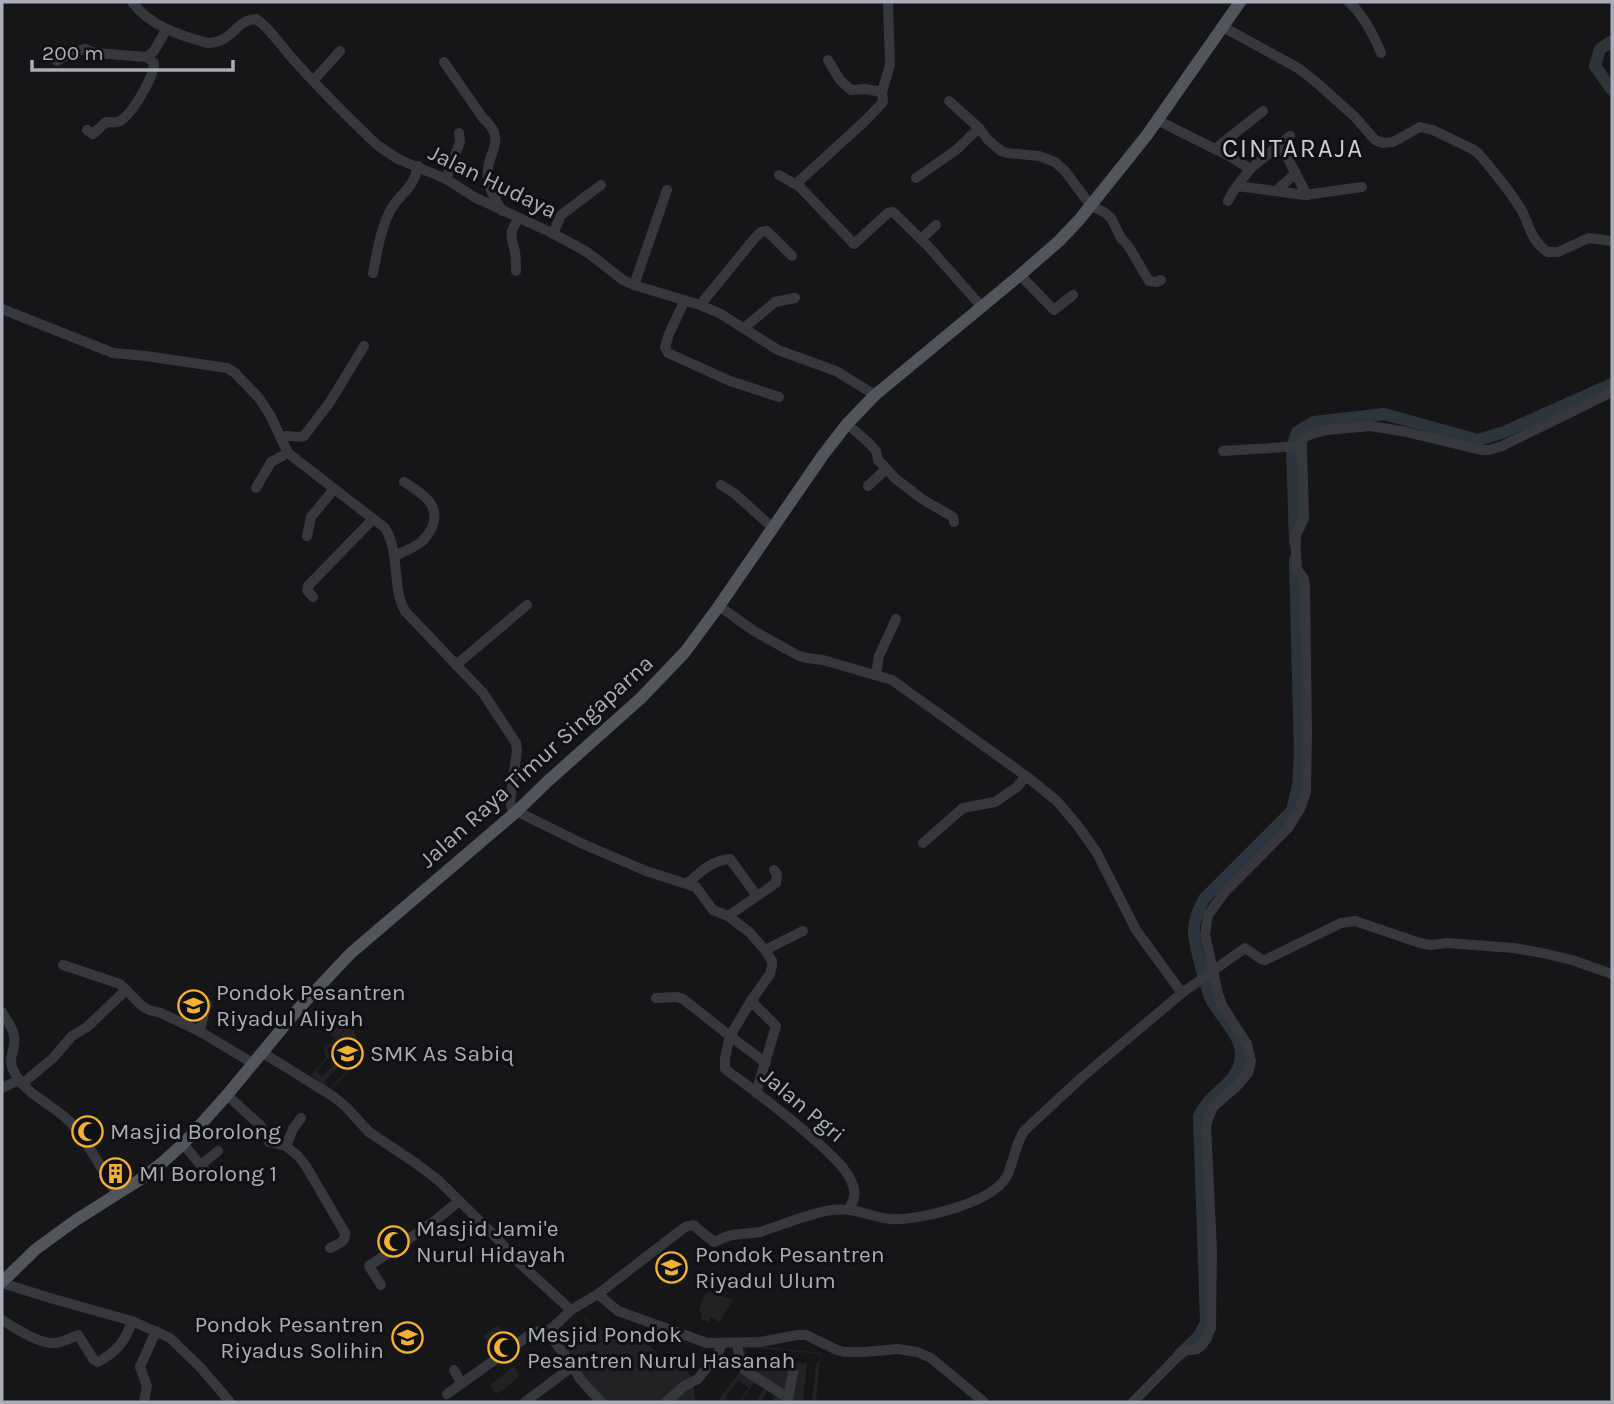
<svg xmlns="http://www.w3.org/2000/svg" width="1614" height="1404" font-family="Karla,sans-serif">
  <style>
    .built { fill: #222225; fill-rule: evenodd }
    .lines { fill: none; stroke-linecap: round; stroke-linejoin: round }
    .river { stroke: #2c353c; stroke-width: 12 }
    .minor { stroke: #37383d; stroke-width: 10 }
    .major { stroke: #53555c; stroke-width: 12 }
    .labels { text-anchor: middle; stroke-width: 6; stroke-linejoin: round; paint-order: stroke }
    .street-label { font-size: 23px; fill: #a8adb8; stroke: #111113 }
    .poi-label { font-size: 23px; fill: #a8adb8; stroke: #111113; text-anchor: start }
    .quarter-label { font-size: 26px; letter-spacing: 2px; fill: #c9ccd4; stroke: #111113 }
  </style>
  <rect width="100%" height="100%" fill="#161618"/>
  <g class="built">
    <path d="M332 1014 354 1031 360 1050 349 1055 348 1057 355 1064 330 1091 311 1075 326 1058 324 1047 336 1040 320 1026ZM340 1044 343 1057 333 1059 336 1063 322 1077 316 1071 329 1057 327 1047ZM346 1058 353 1064 330 1089 324 1082Z"/>
    <path d="M709 1291 733 1300 719 1322 711 1317 708 1322 700 1318 703 1313 699 1311 703 1297Z"/>
    <path d="M585 1317 592 1325 595 1323 605 1334 595 1348 613 1328 627 1343 635 1335 654 1350 665 1364 664 1370 684 1366 692 1379 696 1402H594L598 1398 575 1368 582 1358 591 1353 589 1351 574 1363 556 1340ZM584 1318 591 1326 565 1346 559 1338Z"/>
    <path d="M498 1325 508 1339 491 1350 484 1336Z"/>
    <path d="M745 1345 821 1353 816 1399 822 1402H771L776 1395 769 1390 760 1402H755L764 1389 754 1383 741 1402H739L749 1388 738 1380 725 1398 730 1402H720L719 1399 739 1373ZM745 1347 820 1354 819 1363H816L812 1401 803 1400 807 1363 745 1357Z"/>
    <path d="M514 1366 519 1376 507 1387 496 1394 490 1385Z"/>
  </g>
  <g class="lines">
    <g class="river">
      <path d="M1612 41 1600 49 1595 66 1612 90"/>
      <path d="M1295 542 1292 448 1297 432 1314 422 1384 414 1478 440 1504 432 1612 384"/>
      <path d="M1179 1355 1199 1336 1206 1322 1199 1116C1210 1091 1240 1084 1241 1055 1242 1037 1222 1018 1213 1003 1208 996 1195 945 1194 935 1193 921 1198 911 1204 899L1292 811 1298 786 1300 756 1295 560"/>
    </g>
    <g class="minor">
      <path d="M132 2C150 26 179 35 207 43 234 43 234 20 256 19 271 29 280 45 293 59 319 89 348 117 377 145L398 159 446 179 476 198 550 232 587 252 623 280 634 285 700 305 721 314 778 350 836 371 875 395"/>
      <path d="M1349 2C1364 16 1373 33 1381 53"/>
      <path d="M1223 27 1298 68 1316 82 1355 117 1375 140 1383 143 1393 142 1420 127 1433 130 1474 150 1479 154C1494 172 1510 190 1522 211 1531 229 1530 238 1547 252H1558L1589 238 1612 241"/>
      <path d="M828 60 840 80 851 90 865 89 882 92"/>
      <path d="M57 61 73 52 85 49 95 53 147 57 154 51 166 30"/>
      <path d="M444 62 483 118C510 142 484 152 488 180 489 191 497 201 502 211"/>
      <path d="M313 81 340 51"/>
      <path d="M949 101 979 128 988 140 1001 151 1007 153 1039 156 1055 162 1065 171 1091 206 1104 212 1111 218 1121 238 1129 247 1149 281 1156 282 1161 280"/>
      <path d="M1157 120 1233 158 1250 169 1290 136"/>
      <path d="M87 130 93 134 106 122C112 122 118 124 123 119 134 110 154 77 154 63L147 57"/>
      <path d="M1280 144 1307 195"/>
      <path d="M1215 149 1263 111"/>
      <path d="M779 175 800 187 854 244 888 213 893 212 927 245 982 307"/>
      <path d="M916 178 956 150 979 128"/>
      <path d="M446 179 460 142 459 133"/>
      <path d="M796 184 866 120 883 102 882 92 890 65 888 2"/>
      <path d="M1237 186 1305 195 1362 187"/>
      <path d="M1276 191 1296 173"/>
      <path d="M1228 201 1234 190 1250 169"/>
      <path d="M553 234 561 215 601 185"/>
      <path d="M921 239 936 225"/>
      <path d="M516 271C516 265 516 258 515 252 511 234 508 235 519 218"/>
      <path d="M373 273C377 253 380 232 389 213 398 193 413 192 418 166"/>
      <path d="M1020 275 1054 310 1073 295"/>
      <path d="M634 285 667 190"/>
      <path d="M685 300 669 334 665 347 668 353 730 381 779 397"/>
      <path d="M700 305 754 239 761 232 767 231 792 256"/>
      <path d="M2 309 113 353 146 356 227 368 235 373 259 398 270 415 288 453 385 528C401 555 391 586 405 611L483 693 516 743 517 751 510 801 512 809 583 844 646 871 696 887 713 910 728 916 749 932 765 950 772 961V966L770 974 751 1001 730 1036 766 1063"/>
      <path d="M744 328 775 302 795 298"/>
      <path d="M847 424 869 443 876 451 878 460 896 479 922 499 953 517 954 522"/>
      <path d="M281 438C287 433 296 439 304 436L330 402 364 346"/>
      <path d="M1223 451 1302 446"/>
      <path d="M721 485 734 493 773 528"/>
      <path d="M868 486 886 469"/>
      <path d="M256 488 271 462 288 453"/>
      <path d="M307 536 311 517 334 489"/>
      <path d="M395 556C403 552 413 548 420 543 425 539 431 531 433 525 440 503 420 492 404 482"/>
      <path d="M313 597 307 590 308 586 373 519"/>
      <path d="M719 606 754 631 797 655 806 658 823 660 892 680 1026 776 1057 801 1078 826 1097 853 1136 930 1182 993 1245 948 1261 959 1265 960 1341 923 1355 921 1420 943 1430 945 1447 943 1514 948 1542 953 1572 960 1612 974"/>
      <path d="M456 665 527 605"/>
      <path d="M876 674 879 656 896 619"/>
      <path d="M923 843 963 808 995 802 1017 787 1026 776"/>
      <path d="M688 883C701 871 711 861 730 859L757 896"/>
      <path d="M728 916 776 883 777 874 774 870"/>
      <path d="M765 950 803 931"/>
      <path d="M63 965 120 984 142 1006 149 1010 161 1013 199 1031 254 1064"/>
      <path d="M656 998 677 997 683 999 730 1036 725 1058V1069C762 1096 806 1129 838 1162 844 1168 852 1180 854 1189 856 1197 852 1203 849 1209"/>
      <path d="M751 1001 776 1026 756 1093"/>
      <path d="M2 1012C6 1019 13 1028 14 1036 17 1053 4 1057 17 1077 30 1097 54 1105 70 1122 89 1143 102 1170 117 1194"/>
      <path d="M199 1031C204 1022 202 1013 207 1004"/>
      <path d="M263 1053 334 1097 346 1107 369 1132 417 1164 439 1181 494 1235 514 1258 571 1310"/>
      <path d="M22 1084 53 1058 72 1036 87 1027 126 990"/>
      <path d="M2 1088 19 1080"/>
      <path d="M227 1095 261 1126 269 1142 286 1146 298 1156 306 1166 345 1233C346 1242 338 1244 330 1248"/>
      <path d="M183 1144 210 1176"/>
      <path d="M286 1146 293 1129 301 1118"/>
      <path d="M201 1165 218 1151"/>
      <path d="M2 1283 50 1298 132 1321 170 1338 201 1368 230 1402"/>
      <path d="M381 1285 369 1266 432 1223 459 1201"/>
      <path d="M598 1294 618 1311 707 1343 760 1342 797 1335H806L837 1350 844 1352H864L898 1349 917 1352 931 1358 984 1402"/>
      <path d="M2 1320C18 1329 37 1344 56 1343 63 1342 71 1338 78 1335L94 1360 98 1362C116 1352 126 1341 132 1321"/>
      <path d="M737 1344 741 1364 746 1371 788 1398V1402"/>
      <path d="M573 1366 580 1379 601 1402"/>
      <path d="M454 1370 461 1383"/>
      <path d="M447 1394 528 1336 539 1331 551 1329"/>
      <path d="M788 1398 793 1373"/>
      <path d="M144 1402 147 1386 140 1367 156 1331"/>
      <path d="M525 1402 573 1366 551 1337V1329L571 1310 598 1294 685 1227 693 1225 714 1242C719 1240 724 1237 729 1236 739 1233 750 1234 760 1232 783 1225 809 1213 832 1210 856 1207 869 1217 890 1219 919 1221 993 1203 1007 1176 1014 1161 1015 1145 1024 1131L1081 1078 1182 993"/>
      <path d="M666 1402 684 1386 698 1379 718 1353 722 1344"/>
      <path d="M1133 1402 1183 1351 1197 1349 1202 1345 1206 1340 1211 1328 1212 1250 1206 1125 1213 1107 1236 1087 1248 1073 1251 1061 1247 1044 1223 1007 1218 994 1205 934 1208 915 1224 893 1288 828 1300 809 1306 792 1307 732 1305 588 1304 579 1297 569 1295 537 1304 519 1302 446 1303 438 1311 434 1327 430 1371 426 1406 432 1481 450H1489L1502 446 1612 392"/>
    </g>
    <path class="major" d="M2 1282 36 1249 76 1220 144 1177 163 1162 183 1144 227 1095 299 1008 351 953 516 812 548 781 641 698 685 652 719 606 823 455 847 424 875 395 1020 275 1059 241 1079 220 1147 135 1240 2"/>
  </g>
  <defs>
    <symbol id="school-ring" viewBox="-11 -11 22 22"><circle r="9.5" fill="#111113" stroke="#f2b134" stroke-width="1.5"/><path d="M0-5L7-2L0 1L-7-2ZM-4 1L0 2.5L4 1V4Q0 6-4 4Z" fill="#f2b134"/></symbol>
    <symbol id="mosque-ring" viewBox="-11 -11 22 22"><circle r="9.5" fill="#111113" stroke="#f2b134" stroke-width="1.5"/><path d="M3.5-4.9A6 6 0 1 0 3.5 4.9A5 5 0 1 1 3.5-4.9Z" fill="#f2b134"/></symbol>
    <symbol id="building-ring" viewBox="-11 -11 22 22"><circle r="9.5" fill="#111113" stroke="#f2b134" stroke-width="1.5"/><path d="M-4-6H4V6H1V3H-1V6H-4ZM-2.5-4.3h1.7v1.8h-1.7ZM.8-4.3h1.7v1.8H.8ZM-2.5-1h1.7V.8h-1.7ZM.8-1h1.7V.8H.8Z" fill="#f2b134"/></symbol>
  </defs>
  <g fill-rule="evenodd">
    <use href="#school-ring" x="176" y="988" width="35" height="35"/>
    <use href="#school-ring" x="330" y="1036" width="35" height="35"/>
    <use href="#mosque-ring" x="70" y="1114" width="35" height="35"/>
    <use href="#building-ring" x="98" y="1156" width="35" height="35"/>
    <use href="#mosque-ring" x="376" y="1224" width="35" height="35"/>
    <use href="#school-ring" x="654" y="1250" width="35" height="35"/>
    <use href="#school-ring" x="390" y="1320" width="35" height="35"/>
    <use href="#mosque-ring" x="486" y="1330" width="35" height="35"/>
  </g>
  <g class="labels">
    <g class="street-label">
      <text transform="translate(493 181) rotate(26)" y="8">Jalan Hudaya</text>
      <text transform="translate(536 761) rotate(-42)" y="8">Jalan Raya Timur Singaparna</text>
      <text transform="translate(803 1105) rotate(40)" y="8">Jalan Pgri</text>
    </g>
    <g class="poi-label">
      <text x="216" y="1000">Pondok Pesantren<tspan x="216" dy="26">Riyadul Aliyah</tspan></text>
      <text x="370" y="1061">SMK As Sabiq</text>
      <text x="110" y="1139">Masjid Borolong</text>
      <text x="139" y="1181">MI Borolong 1</text>
      <text x="416" y="1236">Masjid Jami'e<tspan x="416" dy="26">Nurul Hidayah</tspan></text>
      <text x="695" y="1262">Pondok Pesantren<tspan x="695" dy="26">Riyadul Ulum</tspan></text>
      <text x="384" y="1332" text-anchor="end">Pondok Pesantren<tspan x="384" dy="26">Riyadus Solihin</tspan></text>
      <text x="527" y="1342">Mesjid Pondok<tspan x="527" dy="26">Pesantren Nurul Hasanah</tspan></text>
    </g>
    <g class="quarter-label">
      <text x="1293" y="157">CINTARAJA</text>
    </g>
  </g>
  <rect width="1614" height="1404" fill="none" stroke="#a8adb8" stroke-width="7"/>
  <path d="M32 60v10h201v-10" fill="none" stroke="#a8adb8" stroke-width="3.5"/>
  <text x="42" y="60" font-size="21" fill="#a8adb8" stroke="#111113" stroke-width="5" paint-order="stroke">200 m</text>
</svg>
